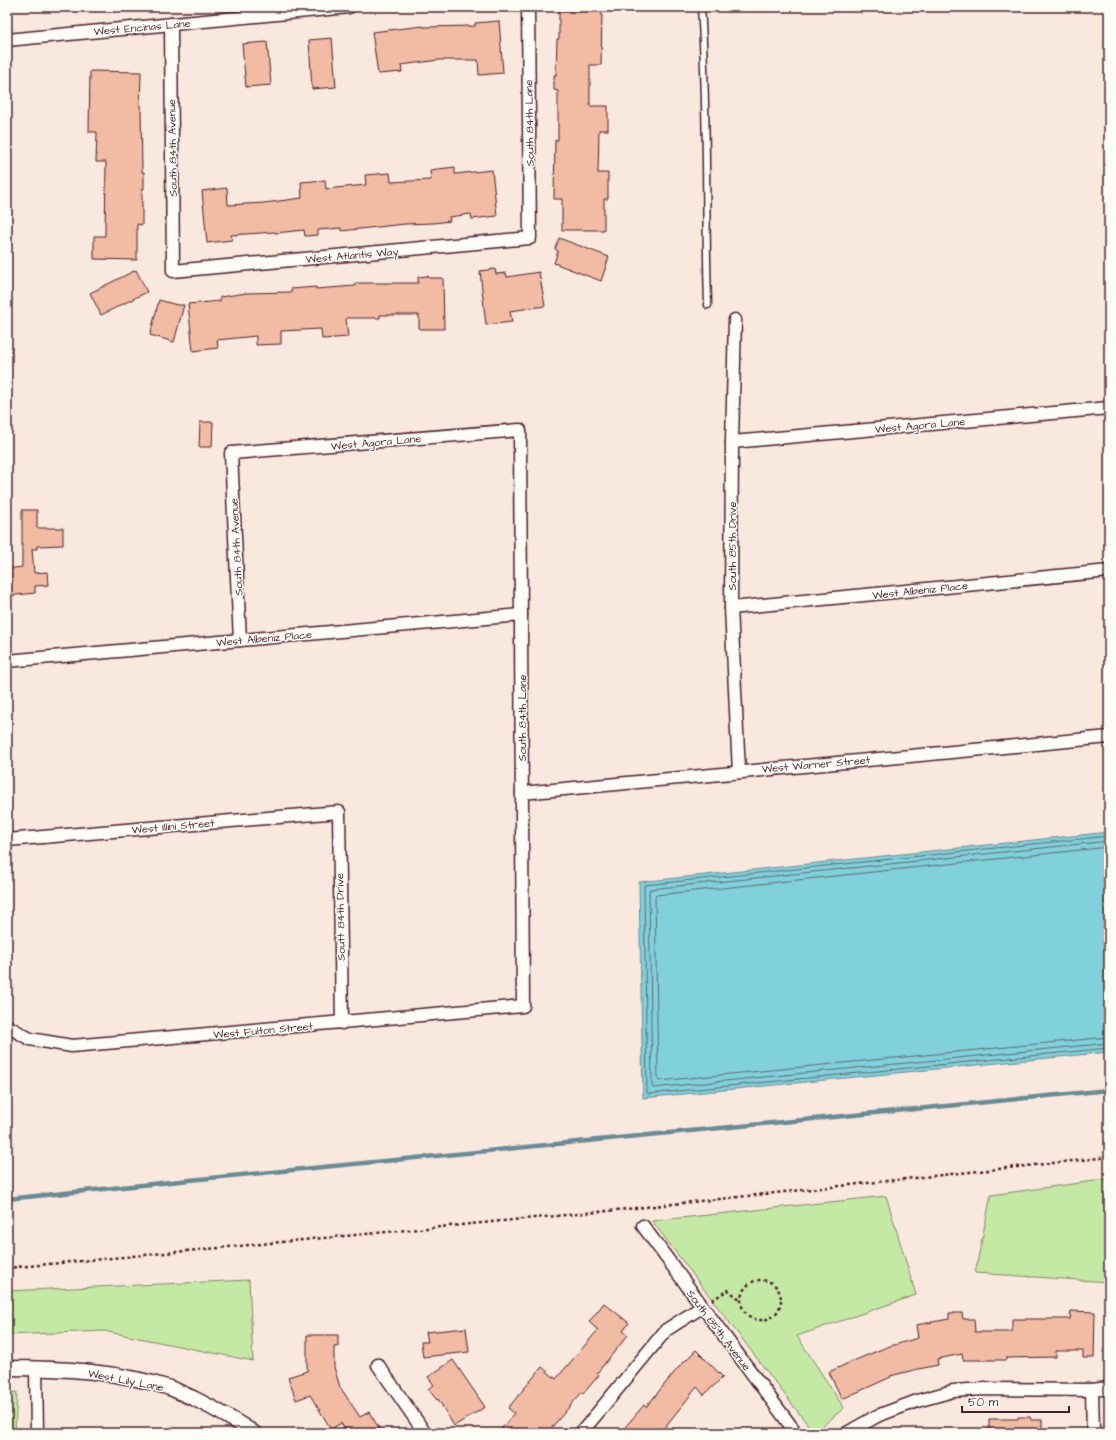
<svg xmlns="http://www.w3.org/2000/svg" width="1116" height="1440" font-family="'Architects Daughter',sans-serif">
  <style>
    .green { fill: #c3e9a4; stroke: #868468 }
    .water { fill: #80d1db; stroke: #6a8a95 }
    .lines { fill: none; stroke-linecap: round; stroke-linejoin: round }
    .shore { stroke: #606671; stroke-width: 1 }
    .stream { stroke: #6a8a95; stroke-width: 4.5 }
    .building { fill: #f1bba4; stroke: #4a1f2b }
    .service-casing { stroke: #4a1f2b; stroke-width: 9 }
    .minor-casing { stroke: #4a1f2b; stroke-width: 15 }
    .tertiary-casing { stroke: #4a1f2b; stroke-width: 17 }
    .path { stroke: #4a1f2b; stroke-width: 2.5; stroke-dasharray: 3 3; stroke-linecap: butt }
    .service { stroke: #fdfcf7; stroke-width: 6 }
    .minor { stroke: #fdfcf7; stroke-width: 12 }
    .tertiary { stroke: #fdfcf7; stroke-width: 14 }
    .labels { text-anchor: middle; stroke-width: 3; stroke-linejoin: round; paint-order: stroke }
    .street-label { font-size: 11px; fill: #4a1f2b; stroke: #fdfcf7 }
  </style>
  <rect width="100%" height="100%" fill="#f9e8de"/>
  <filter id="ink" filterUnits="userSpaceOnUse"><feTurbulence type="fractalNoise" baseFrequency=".025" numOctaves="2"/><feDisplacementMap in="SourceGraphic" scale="8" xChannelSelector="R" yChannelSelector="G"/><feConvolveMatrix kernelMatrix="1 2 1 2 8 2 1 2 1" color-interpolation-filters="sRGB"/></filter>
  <g filter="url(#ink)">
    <g class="green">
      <path d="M1109 1179V1282L975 1273 991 1195Z"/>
      <path d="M886 1196 916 1295 797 1336 844 1408 814 1433 652 1221Z"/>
      <path d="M249 1280 253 1361 104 1331 7 1335V1291Z"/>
      <path d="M17 1392 15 1433H7V1393Z"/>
    </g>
    <path class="water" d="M1109 832V1052L643 1098 639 882Z"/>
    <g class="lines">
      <g class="shore">
        <path d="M1109 836 645 885 644 887 647 1092 648 1094 1109 1048"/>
        <path d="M1109 841 650 889 649 892 652 1086 653 1088 1109 1043"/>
        <path d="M1109 847 656 895 655 897 658 1080 659 1081 1109 1037"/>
      </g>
      <path class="stream" d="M7 1199 190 1180 1109 1090"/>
    </g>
    <g class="building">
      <path d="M559 10 602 11 601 65H590V106H608V130H599L598 173H608V199H604V230H562V199H554L555 140H558V91L554 90V75H556L557 39H559Z"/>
      <path d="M499 21 503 73 479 75 478 60H439L401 65 402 72 378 74 372 32 423 26V27L475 26V23Z"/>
      <path d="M332 38 336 87 312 89 309 40Z"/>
      <path d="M267 42 271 85 246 87 242 44Z"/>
      <path d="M90 71 141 72 140 108H141L142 172H144V189H142V225L137 224V260L94 259V236H105L106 162H96L97 132H89Z"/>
      <path d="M455 167V174L492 170 497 216 472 219 471 214 449 217 450 221 434 223 405 224 341 231V228L318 230V235L305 236 304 230 275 233V232L231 235 232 240 207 243 202 191 227 188 228 205 264 203 302 198 301 182 325 180 326 189 366 185 365 175 390 173 391 182 431 180 430 170Z"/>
      <path d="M559 238 609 257 601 281 554 263 558 251 555 249Z"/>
      <path d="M495 269 496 274 506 273 507 277 539 272 545 306 510 311 512 322 486 325 480 271Z"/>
      <path d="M136 270 147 292 101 315 90 293Z"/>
      <path d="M428 276 429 278H443L444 329H419V315H380V318H346L348 337 322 339 321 329 281 331V344L256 345V336L217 340 218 348 193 351 188 304 220 301V297L246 293 291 292V289L316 287V289L355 286V283H418V277Z"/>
      <path d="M159 300 177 305H184L174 342 150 335Z"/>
      <path d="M200 422H213L212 447H199Z"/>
      <path d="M22 510H37V528H63V545L37 546V549H32L34 573 47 572 48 585 35 586V593L7 596V569L22 567Z"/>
      <path d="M604 1303 629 1323 623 1331 628 1335 597 1373 599 1375 583 1394 582 1392 547 1433H498L514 1413 508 1408 542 1367 556 1379 598 1330 589 1322Z"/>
      <path d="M1071 1311 1095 1312 1094 1358H1083V1351H1056V1357L1006 1358V1360H963L962 1354 937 1359 938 1365 914 1370 890 1376 891 1377 842 1399 829 1372 853 1361 887 1347 918 1338 916 1325 949 1319V1313H962L963 1319H974L975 1332H1012V1319H1070Z"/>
      <path d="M466 1328 469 1352 423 1357 421 1342H428L426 1332Z"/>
      <path d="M307 1335H338V1347H334V1367L340 1387 360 1417 369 1412 382 1433H347L341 1423 331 1429 310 1395 296 1400 288 1377 307 1371Z"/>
      <path d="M696 1350 723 1377 704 1395 697 1387 660 1433H620L644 1405 646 1407 678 1368Z"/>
      <path d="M453 1360 485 1407 454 1426 438 1399 437 1400 428 1389 434 1385 428 1377Z"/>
      <path d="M1018 1417H1030L1031 1420H1042V1433H989V1419H1018Z"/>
    </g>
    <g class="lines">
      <defs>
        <path id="service" d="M701 7C708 106 705 206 708 305"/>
        <g id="minor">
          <path d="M171 24 173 271 530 238 528 7"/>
          <path d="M7 40 349 7"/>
          <path d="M735 320 732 442 731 608 739 772"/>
          <path d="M732 442 1109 408"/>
          <path d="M731 608 1109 571"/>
          <path d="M7 661 521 615"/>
          <path d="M522 793 1109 737"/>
          <path d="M7 840 339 812 342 1023"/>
          <path d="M7 1026 30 1039 72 1046 523 1006 520 430 231 453 240 640"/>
          <path d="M643 1226 796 1433"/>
          <path d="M378 1365 425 1433"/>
          <path d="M36 1368 37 1433"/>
          <path d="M1092 1390 1093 1433"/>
          <path d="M581 1433 666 1330 702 1307"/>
          <path d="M847 1433 877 1416 917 1401 953 1391 984 1389 1092 1390 1109 1388"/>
        </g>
        <path id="tertiary" d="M7 1368C61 1368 118 1371 170 1388 178 1391 185 1395 193 1398 215 1409 233 1419 254 1433"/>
      </defs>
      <use href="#service" class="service-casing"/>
      <use href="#minor" class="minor-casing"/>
      <use href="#tertiary" class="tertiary-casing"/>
      <g class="path">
        <path d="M7 1268 608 1211 1109 1157"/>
        <circle cx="761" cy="1300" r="20"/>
        <path d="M712 1300 728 1290 741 1300"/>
      </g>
      <use href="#service" class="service"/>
      <use href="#minor" class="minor"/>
      <use href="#tertiary" class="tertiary"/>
    </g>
  </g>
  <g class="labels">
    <g class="street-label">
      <text transform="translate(142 27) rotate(-5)" y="4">West Encinas Lane</text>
      <text transform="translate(529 123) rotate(-91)" y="4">South 84th Lane</text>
      <text transform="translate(172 148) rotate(-91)" y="4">South 84th Avenue</text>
      <text transform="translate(352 255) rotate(-5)" y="4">West Atlantis Way</text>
      <text transform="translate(920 425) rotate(-5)" y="4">West Agora Lane</text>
      <text transform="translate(376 442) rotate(-5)" y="4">West Agora Lane</text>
      <text transform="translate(732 546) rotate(-90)" y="4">South 85th Drive</text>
      <text transform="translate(236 547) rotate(-93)" y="4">South 84th Avenue</text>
      <text transform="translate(920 590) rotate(-6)" y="4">West Albeniz Place</text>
      <text transform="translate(264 638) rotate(-5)" y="4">West Albeniz Place</text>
      <text transform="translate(522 718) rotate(-90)" y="4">South 84th Lane</text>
      <text transform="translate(816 764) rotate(-5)" y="4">West Warner Street</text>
      <text transform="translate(173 826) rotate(-5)" y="4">West Illini Street</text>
      <text transform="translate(340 917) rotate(-91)" y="4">Soutt 84th Drive</text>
      <text transform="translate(263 1030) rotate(-5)" y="4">West Fulton Street</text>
      <text transform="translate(719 1330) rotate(53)" y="4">South 85th Avenue</text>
      <text transform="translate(126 1380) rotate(11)" y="4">West Lily Lane</text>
    </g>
  </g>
  <rect width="1116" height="1440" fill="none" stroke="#fdfcf7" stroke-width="24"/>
  <rect x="12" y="12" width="1092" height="1416" fill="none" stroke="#4a1f2b" stroke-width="1.5" filter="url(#ink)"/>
  <path d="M962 1406v6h107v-6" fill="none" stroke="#4a1f2b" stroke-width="2"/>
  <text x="968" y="1406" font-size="12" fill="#4a1f2b" stroke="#fdfcf7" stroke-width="3" paint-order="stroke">50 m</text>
</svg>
